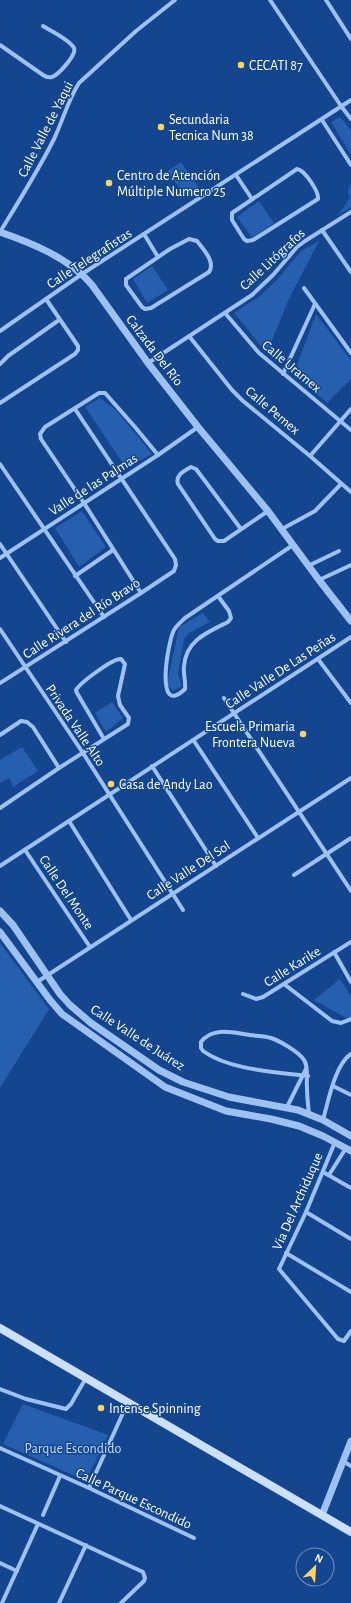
<svg xmlns="http://www.w3.org/2000/svg" width="351" height="1603" font-family="'Alegreya Sans',sans-serif">
  <style>
    .green { fill: #255fad }
    .lines { fill: none; stroke-linecap: round; stroke-linejoin: round }
    .minor { stroke: #9dc1f1; stroke-width: 4 }
    .tertiary { stroke: #9dc1f1; stroke-width: 7 }
    .secondary { stroke: #ccdffb; stroke-width: 8 }
    .poi-dot { fill: #ffd45d; stroke: #13468e; stroke-width: 1.5 }
    .labels { text-anchor: middle; stroke-width: 3; stroke-linejoin: round; paint-order: stroke }
    .poi-label { font-size: 14px; fill: #fff; stroke: #13468e; text-anchor: start }
    .street-label { font-size: 14px; fill: #fff; stroke: #13468e }
    .park-label { font-size: 14px; fill: #c4dcfc; stroke: #13468e }
  </style>
  <rect width="100%" height="100%" fill="#13468e"/>
  <g class="green">
    <path d="M340 117 351 130V155L331 122Z"/>
    <path d="M181 162 199 188 185 197 168 171Z"/>
    <path d="M351 182V207L337 216 350 198 348 192Z"/>
    <path d="M259 201 274 223 252 238 237 217Z"/>
    <path d="M319 241 288 301 267 353 234 313 260 296 276 281 301 251Z"/>
    <path d="M152 266 168 290 147 303 133 279Z"/>
    <path d="M316 314 351 360V379L327 403 294 373Z"/>
    <path d="M100 398 117 411 152 454 126 468 85 407Z"/>
    <path d="M82 511 106 547 79 567 55 528Z"/>
    <path d="M203 613 210 622 189 633 184 639 178 674 182 686 173 691 167 684 179 627Z"/>
    <path d="M112 702 123 718 106 732 95 713Z"/>
    <path d="M22 747 38 771 13 787 10 778 0 783V760Z"/>
    <path d="M0 943 49 1009 0 1088Z"/>
    <path d="M340 979 351 996V1017L348 1019 314 1000Z"/>
    <path d="M23 1404 108 1435 86 1481 3 1444Z"/>
  </g>
  <g class="lines">
    <g class="minor">
      <path d="M270 0 341 106 351 119"/>
      <path d="M326 0 351 39"/>
      <path d="M0 45 43 75C46 77 48 78 52 77 58 75 77 55 74 48 70 40 51 31 43 26"/>
      <path d="M322 120 351 165"/>
      <path d="M297 169C305 170 319 192 318 199L253 240 247 241 244 239 232 220V213Z"/>
      <path d="M236 175 252 199"/>
      <path d="M322 230 351 272"/>
      <path d="M0 232C19 201 38 171 54 139 63 120 68 100 79 83L136 31 175 0"/>
      <path d="M144 234 158 257"/>
      <path d="M189 239 197 241C203 249 216 262 209 272L151 308 145 309 142 307 126 285V279L170 249Z"/>
      <path d="M304 288 351 353"/>
      <path d="M225 313 259 353 351 430"/>
      <path d="M0 331 82 274 351 100"/>
      <path d="M189 336 232 390 243 401 310 456 351 492"/>
      <path d="M148 363 252 295 273 275 297 247 305 241 351 212"/>
      <path d="M0 364 8 356 59 320"/>
      <path d="M283 374 315 304"/>
      <path d="M0 403 75 354 78 350V346L46 299"/>
      <path d="M310 456 351 409"/>
      <path d="M0 464 104 617"/>
      <path d="M241 529 196 469 191 467C184 471 175 475 178 484L215 539 218 541H224L268 511"/>
      <path d="M282 529 315 511 341 484"/>
      <path d="M0 544 66 642"/>
      <path d="M0 558 158 455 198 427"/>
      <path d="M308 566 339 551"/>
      <path d="M75 576 113 550"/>
      <path d="M319 580 351 565"/>
      <path d="M141 593 84 503 41 439 40 434 45 427 99 393H105L135 427 158 455"/>
      <path d="M218 596 229 611 231 618 228 622C208 632 186 640 184 666 183 674 186 681 185 689 154 719 168 641 174 630 177 625 181 622 185 618L293 545"/>
      <path d="M0 629 83 753 183 910"/>
      <path d="M318 659 351 703"/>
      <path d="M0 683 141 593 174 571 176 565 175 559 75 409"/>
      <path d="M224 698 351 891"/>
      <path d="M0 735 21 721 27 722 33 727 59 768"/>
      <path d="M194 741 258 838"/>
      <path d="M152 766 216 866"/>
      <path d="M0 808 59 768 128 724 129 718 120 705 118 696 125 664 121 659C113 658 80 683 76 690L77 693 104 739"/>
      <path d="M69 821 131 920"/>
      <path d="M25 850 90 947"/>
      <path d="M0 866 351 637"/>
      <path d="M294 875 351 838"/>
      <path d="M334 952 351 982"/>
      <path d="M37 982 351 778"/>
      <path d="M284 984 332 1021 341 1023 351 1019"/>
      <path d="M243 994 256 999 263 997 351 942"/>
      <path d="M308 1076C276 1072 229 1070 203 1051L201 1048V1042C213 1026 234 1033 250 1035 257 1036 264 1036 271 1038 280 1041 299 1052 304 1060 309 1067 306 1079 307 1087 307 1096 308 1105 309 1114"/>
      <path d="M333 1086 351 1095"/>
      <path d="M287 1107 306 1069"/>
      <path d="M323 1120C328 1102 335 1064 351 1054"/>
      <path d="M335 1142 306 1212 279 1269 338 1339 344 1341 351 1331"/>
      <path d="M323 1172 351 1188"/>
      <path d="M329 1175 346 1148"/>
      <path d="M306 1212 351 1239"/>
      <path d="M286 1253 351 1292"/>
      <path d="M0 1389 26 1399 66 1409 71 1404 86 1378"/>
      <path d="M0 1448 89 1488 194 1538"/>
      <path d="M343 1461 351 1466"/>
      <path d="M89 1488 128 1402"/>
      <path d="M0 1506 143 1572 145 1578 144 1581 121 1603"/>
      <path d="M43 1515 60 1476"/>
      <path d="M0 1563 17 1571"/>
      <path d="M2 1603 38 1524"/>
      <path d="M59 1603 86 1545"/>
    </g>
    <g class="tertiary">
      <path d="M0 232C32 243 69 258 92 285L148 363 198 427 268 511 319 580 351 621"/>
      <path d="M0 911 13 925 60 994 70 1005 91 1023 159 1070 183 1082 229 1097 298 1110 323 1120 351 1136"/>
      <path d="M0 932 50 1000 62 1014 165 1087 226 1111 271 1119 299 1126 323 1136 351 1151"/>
      <path d="M322 1515 351 1441"/>
    </g>
    <path class="secondary" d="M0 1328 351 1532"/>
  </g>
  <g class="poi-dot">
    <circle cx="241" cy="65" r="4"/>
    <circle cx="161" cy="127" r="4"/>
    <circle cx="109" cy="183" r="4"/>
    <circle cx="303" cy="734" r="4"/>
    <circle cx="111" cy="784" r="4"/>
    <circle cx="101" cy="1408" r="4"/>
  </g>
  <g class="labels">
    <g class="poi-label">
      <text x="249" y="70">CECATI 87</text>
      <text x="169" y="124">Secundaria<tspan x="169" dy="16">Tecnica Num 38</tspan></text>
      <text x="117" y="180">Centro de Atención<tspan x="117" dy="16">Múltiple Numero 25</tspan></text>
      <text x="295" y="731" text-anchor="end">Escuela Primaria<tspan x="295" dy="16">Frontera Nueva</tspan></text>
      <text x="119" y="789">Casa de Andy Lao</text>
      <text x="109" y="1413">Intense Spinning</text>
    </g>
    <g class="street-label">
      <text transform="translate(45 129) rotate(-63)" y="5">Calle Valle de Yaqui</text>
      <text transform="translate(89 258) rotate(-33)" y="5">Calle Telegrafistas</text>
      <text transform="translate(272 259) rotate(-43)" y="5">Calle Litógrafos</text>
      <text transform="translate(155 350) rotate(53)" y="5">Calzada Del Río</text>
      <text transform="translate(292 366) rotate(40)" y="5">Calle Uramex</text>
      <text transform="translate(273 410) rotate(40)" y="5">Calle Pemex</text>
      <text transform="translate(93 484) rotate(-33)" y="5">Valle de las Palmas</text>
      <text transform="translate(81 618) rotate(-33)" y="5">Calle Rivera del Río Bravo</text>
      <text transform="translate(280 670) rotate(-33)" y="5">Calle Valle De Las Peñas</text>
      <text transform="translate(76 725) rotate(56)" y="5">Privada Valle Alto</text>
      <text transform="translate(188 870) rotate(-33)" y="5">Calle Valle Del Sol</text>
      <text transform="translate(67 892) rotate(56)" y="5">Calle Del Monte</text>
      <text transform="translate(292 966) rotate(-32)" y="5">Calle Karike</text>
      <text transform="translate(138 1037) rotate(33)" y="5">Calle Valle de Juárez</text>
      <text transform="translate(297 1201) rotate(-66)" y="5">Via Del Archiduque</text>
      <text transform="translate(134 1498) rotate(25)" y="5">Calle Parque Escondido</text>
    </g>
    <g class="park-label">
      <text x="73" y="1453">Parque Escondido</text>
    </g>
  </g>
  <g transform="translate(315 1567) rotate(25)"><circle r="19" fill="#13468e" stroke="#7190bb"/>
  <path d="M0-3L7 15L0 10L-7 15Z" fill="#ffd45d"/>
  <text y="-6" font-size="11" font-weight="bold" text-anchor="middle" fill="#ffffff">N</text>
  </g>
</svg>
